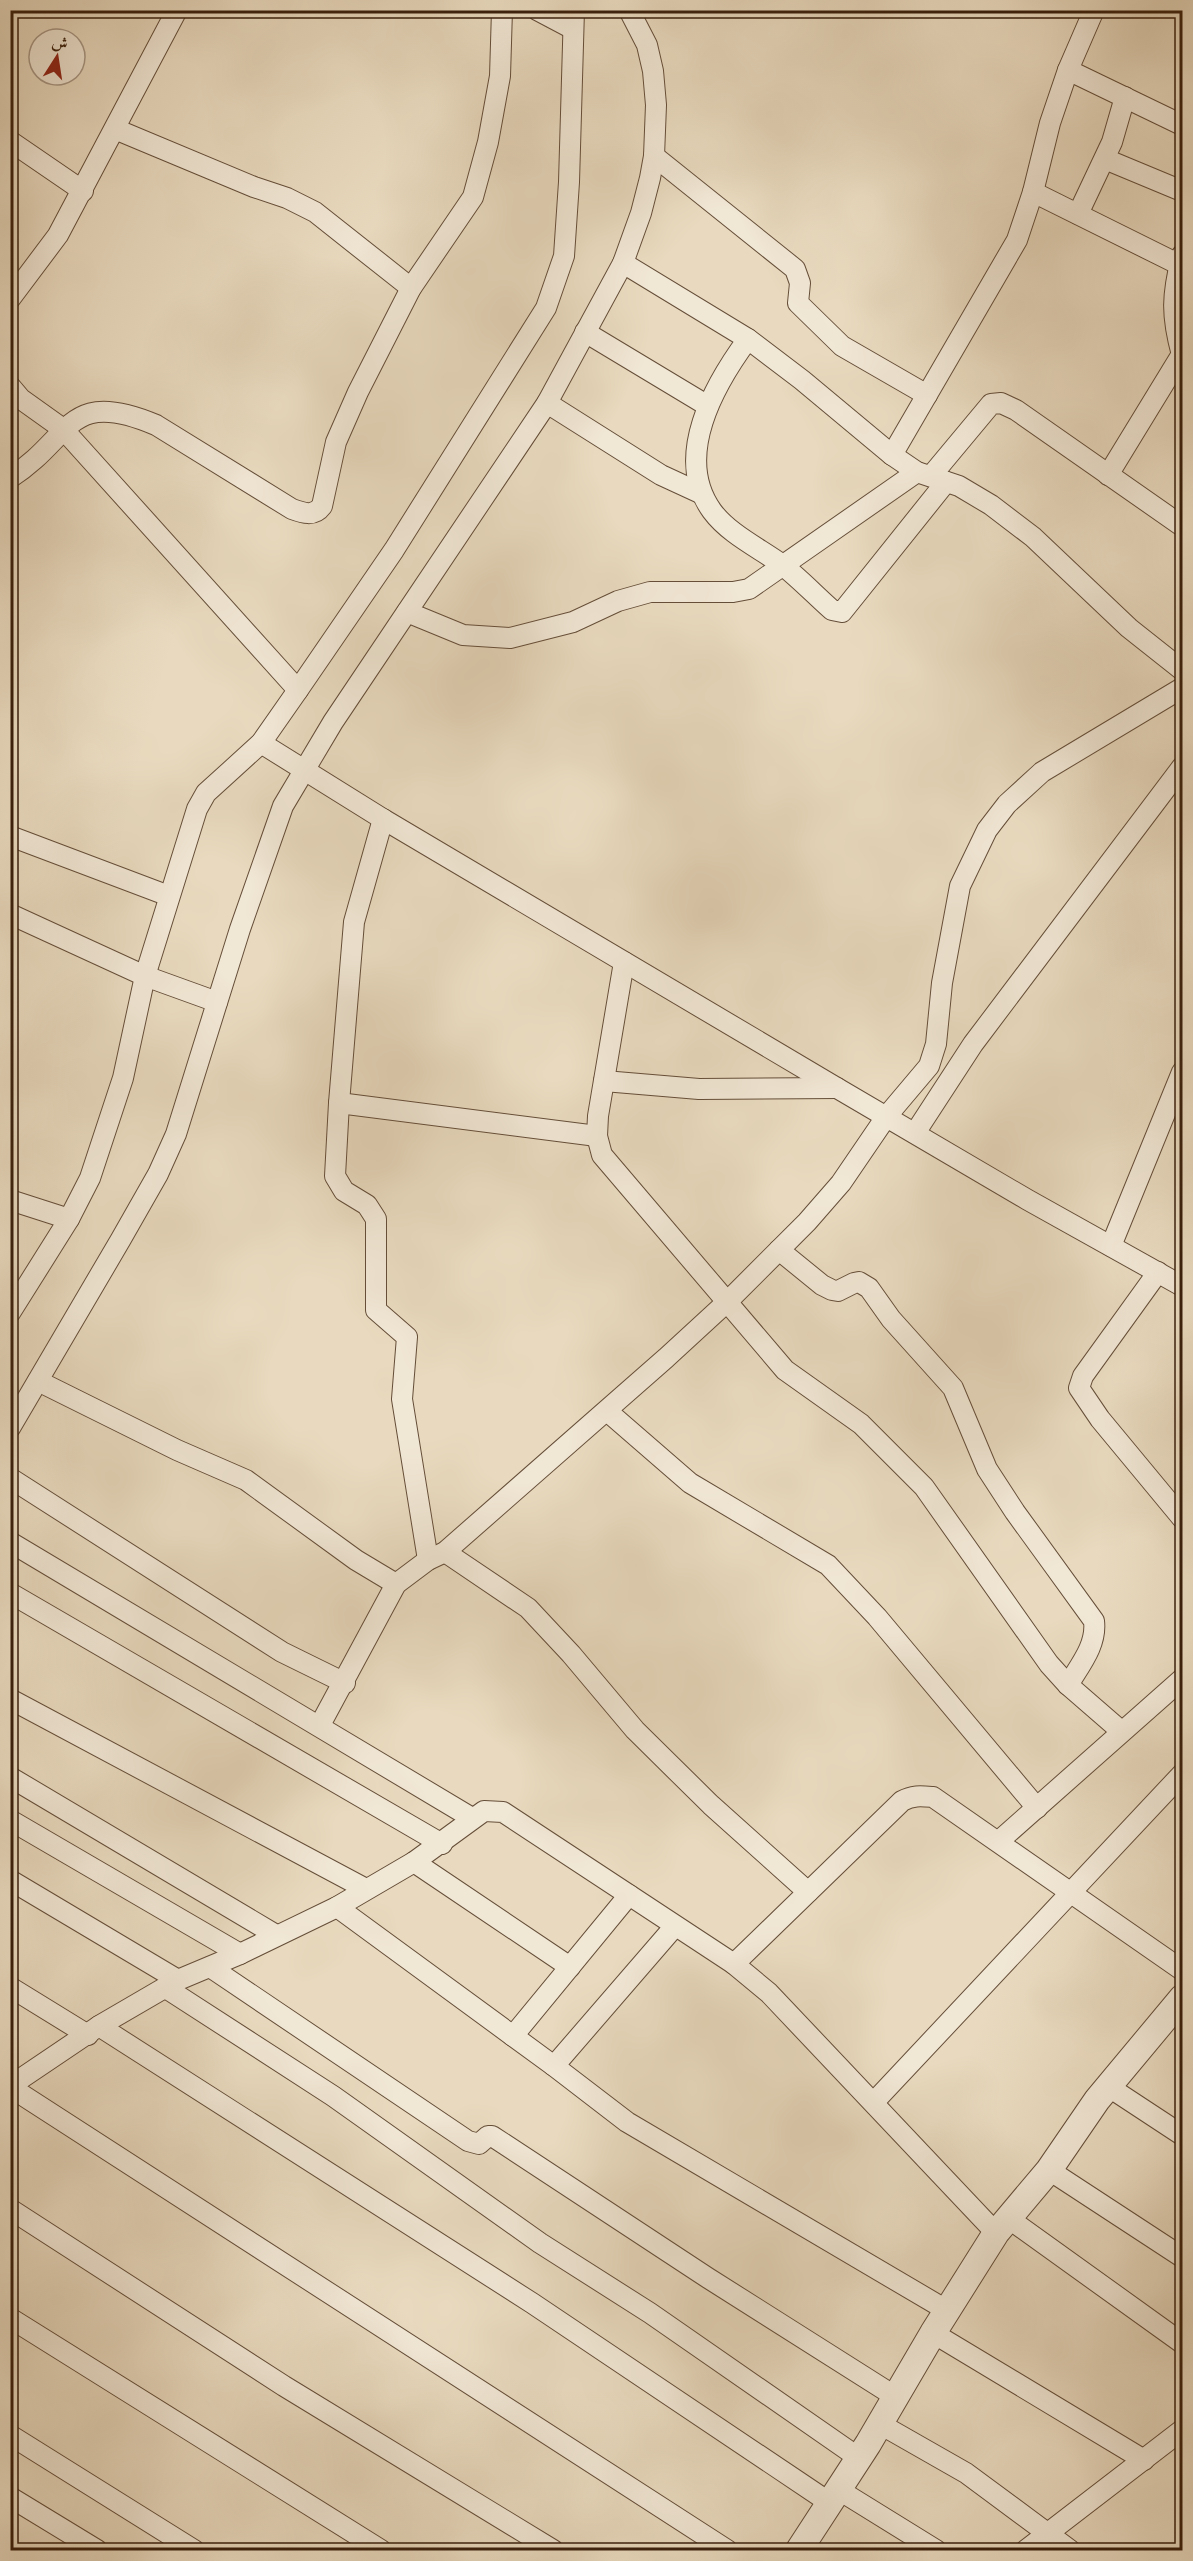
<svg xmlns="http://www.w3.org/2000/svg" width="1193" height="2561" font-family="Vollkorn,Amiri,serif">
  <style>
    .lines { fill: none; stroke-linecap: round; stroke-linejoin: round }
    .minor-casing { stroke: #654e39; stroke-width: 22 }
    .tertiary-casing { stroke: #654e39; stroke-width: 28 }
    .minor { stroke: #f1e7d5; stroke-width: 20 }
    .tertiary { stroke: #f1e7d5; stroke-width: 26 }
  </style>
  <rect width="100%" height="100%" fill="#e9dabf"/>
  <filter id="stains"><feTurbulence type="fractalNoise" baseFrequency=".00333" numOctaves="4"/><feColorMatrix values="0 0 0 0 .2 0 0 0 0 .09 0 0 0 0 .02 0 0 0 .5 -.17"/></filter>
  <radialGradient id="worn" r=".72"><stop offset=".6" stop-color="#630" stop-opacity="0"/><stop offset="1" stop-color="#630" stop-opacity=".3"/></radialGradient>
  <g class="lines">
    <defs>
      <g id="minor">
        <path d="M537 10 573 29"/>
        <path d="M1068 70 1182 125"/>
        <path d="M115 129 254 187 287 198 315 212 411 288"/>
        <path d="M10 141 83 191"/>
        <path d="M654 156 795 269 800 283 798 303 842 346 927 395"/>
        <path d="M1105 159 1182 191"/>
        <path d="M1033 192 1180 265"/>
        <path d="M1078 214 1112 142 1125 97"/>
        <path d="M623 263 748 339 802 380 892 455 917 472 959 486 991 505 1033 537 1129 628 1182 670"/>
        <path d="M10 299 58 235 177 10"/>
        <path d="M585 332 708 406"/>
        <path d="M748 339C714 385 673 457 712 511 729 534 759 548 781 564 799 578 815 595 832 610L842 612 946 482"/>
        <path d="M1182 355C1171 315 1172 295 1182 255"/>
        <path d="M10 386 21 399 63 429 298 690"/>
        <path d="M547 403 661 475 700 493"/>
        <path d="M892 455 1017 240 1033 192 1050 123 1068 70 1094 10"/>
        <path d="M1108 475 1182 354"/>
        <path d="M931 476 991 404 1001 403 1016 410 1182 526"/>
        <path d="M10 478C73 438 66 387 156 425L292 509C303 513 314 517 322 506L336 442 358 392 411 288 473 197 488 142 500 76 502 10"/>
        <path d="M407 612 463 635 510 638 573 622 618 601 650 592H733L749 589 917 472"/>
        <path d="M261 743 383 819 837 1088 1028 1200 1182 1286"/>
        <path d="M383 819 354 922 339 1103 335 1176 344 1191 367 1205 376 1219V1310L407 1337 402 1399 428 1560"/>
        <path d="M10 836 169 896"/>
        <path d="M10 914 145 976 217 1002"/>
        <path d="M624 962 598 1116 597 1136 602 1155 785 1370 861 1424 924 1487 1049 1664 1068 1685 1121 1731"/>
        <path d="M604 1081 699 1089 837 1088"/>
        <path d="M339 1103 597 1136"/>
        <path d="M915 1133 973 1044 1182 767"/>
        <path d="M10 1200 69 1219"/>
        <path d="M1111 1246 1182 1072"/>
        <path d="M779 1250 822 1285 832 1290 838 1291 854 1283 859 1282 869 1288 891 1319 953 1388 987 1469 1015 1512 1094 1621C1097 1645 1080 1665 1068 1685"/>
        <path d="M1158 1272 1083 1376 1079 1388 1100 1419 1182 1518"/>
        <path d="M10 1313 69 1219 90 1178 123 1078 145 976 197 809 206 793 261 743 298 690 394 550 546 308 564 256 569 182 574 10"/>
        <path d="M38 1381 177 1450 246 1480 356 1560 396 1584"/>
        <path d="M607 1411 690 1483 828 1565 877 1617 1037 1808"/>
        <path d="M10 1428 121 1239 158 1174 176 1134 240 929 283 806 333 722 547 403 623 263 641 213 650 178 654 156 656 105 653 71 647 45 629 10"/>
        <path d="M10 1478 282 1652 345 1683"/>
        <path d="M10 1542 472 1818"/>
        <path d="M445 1552 528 1608 571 1654 635 1730 711 1805 808 1892"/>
        <path d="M10 1593 442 1844"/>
        <path d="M10 1699 366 1889"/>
        <path d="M320 1725 396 1584 428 1560 445 1552 666 1358 728 1301 807 1222 841 1183 886 1117 929 1066 936 1044 942 983 960 886 987 830 1007 804 1042 772 1182 688"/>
        <path d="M10 1777 276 1935"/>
        <path d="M10 1820 240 1954"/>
        <path d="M999 1841 1182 1679"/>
        <path d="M414 1862 570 1967"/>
        <path d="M10 1880 178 1980"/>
        <path d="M337 1907 554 2066 627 2122 948 2311"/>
        <path d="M734 1964 902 1801C913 1795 921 1796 933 1797L1182 1970"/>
        <path d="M210 1967 468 2141 479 2144 488 2136H492L708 2278 896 2397"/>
        <path d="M10 1987 88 2035"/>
        <path d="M166 1988 333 2096 540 2243 650 2313 859 2458"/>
        <path d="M99 2026 532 2303 830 2503"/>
        <path d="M513 2036 629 1895"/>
        <path d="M554 2066 675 1926"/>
        <path d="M10 2086 99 2026 178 1980 240 1954 337 1907 414 1862 484 1811 503 1812 734 1964 769 1993 996 2233"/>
        <path d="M10 2087 727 2550"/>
        <path d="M1109 2087 1182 2135"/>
        <path d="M874 2102 1182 1774"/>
        <path d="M1049 2170 1182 2257"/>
        <path d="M10 2209 284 2386 553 2550"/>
        <path d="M1008 2218 1182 2343"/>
        <path d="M10 2318 381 2550"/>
        <path d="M933 2333 1144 2460"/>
        <path d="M880 2424 966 2473 1070 2550"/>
        <path d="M10 2435 194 2550"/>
        <path d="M839 2490 936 2550"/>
        <path d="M10 2497 97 2550"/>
        <path d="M1026 2550 1182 2430"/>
      </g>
      <path id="tertiary" d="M799 2550 868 2444 933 2333 996 2233 1049 2170 1097 2100 1182 1998"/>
    </defs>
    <use href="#minor" class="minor-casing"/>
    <use href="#tertiary" class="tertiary-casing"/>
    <use href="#minor" class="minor"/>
    <use href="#tertiary" class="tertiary"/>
  </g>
  <rect width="1193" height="2561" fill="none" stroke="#e9dabf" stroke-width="36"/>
  <rect x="12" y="12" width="1169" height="2537" fill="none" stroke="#391f0c" stroke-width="3"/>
  <rect x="18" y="18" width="1157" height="2525" fill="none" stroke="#391f0c" stroke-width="1.5"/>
  <g transform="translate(57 57) rotate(12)"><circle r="28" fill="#f1e7d5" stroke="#a79785" stroke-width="1.5"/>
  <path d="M0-4.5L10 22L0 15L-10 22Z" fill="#8f2418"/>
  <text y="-9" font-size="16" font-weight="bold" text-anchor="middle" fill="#391f0c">ش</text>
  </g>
  <rect width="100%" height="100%" filter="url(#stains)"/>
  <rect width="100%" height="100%" fill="url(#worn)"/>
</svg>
